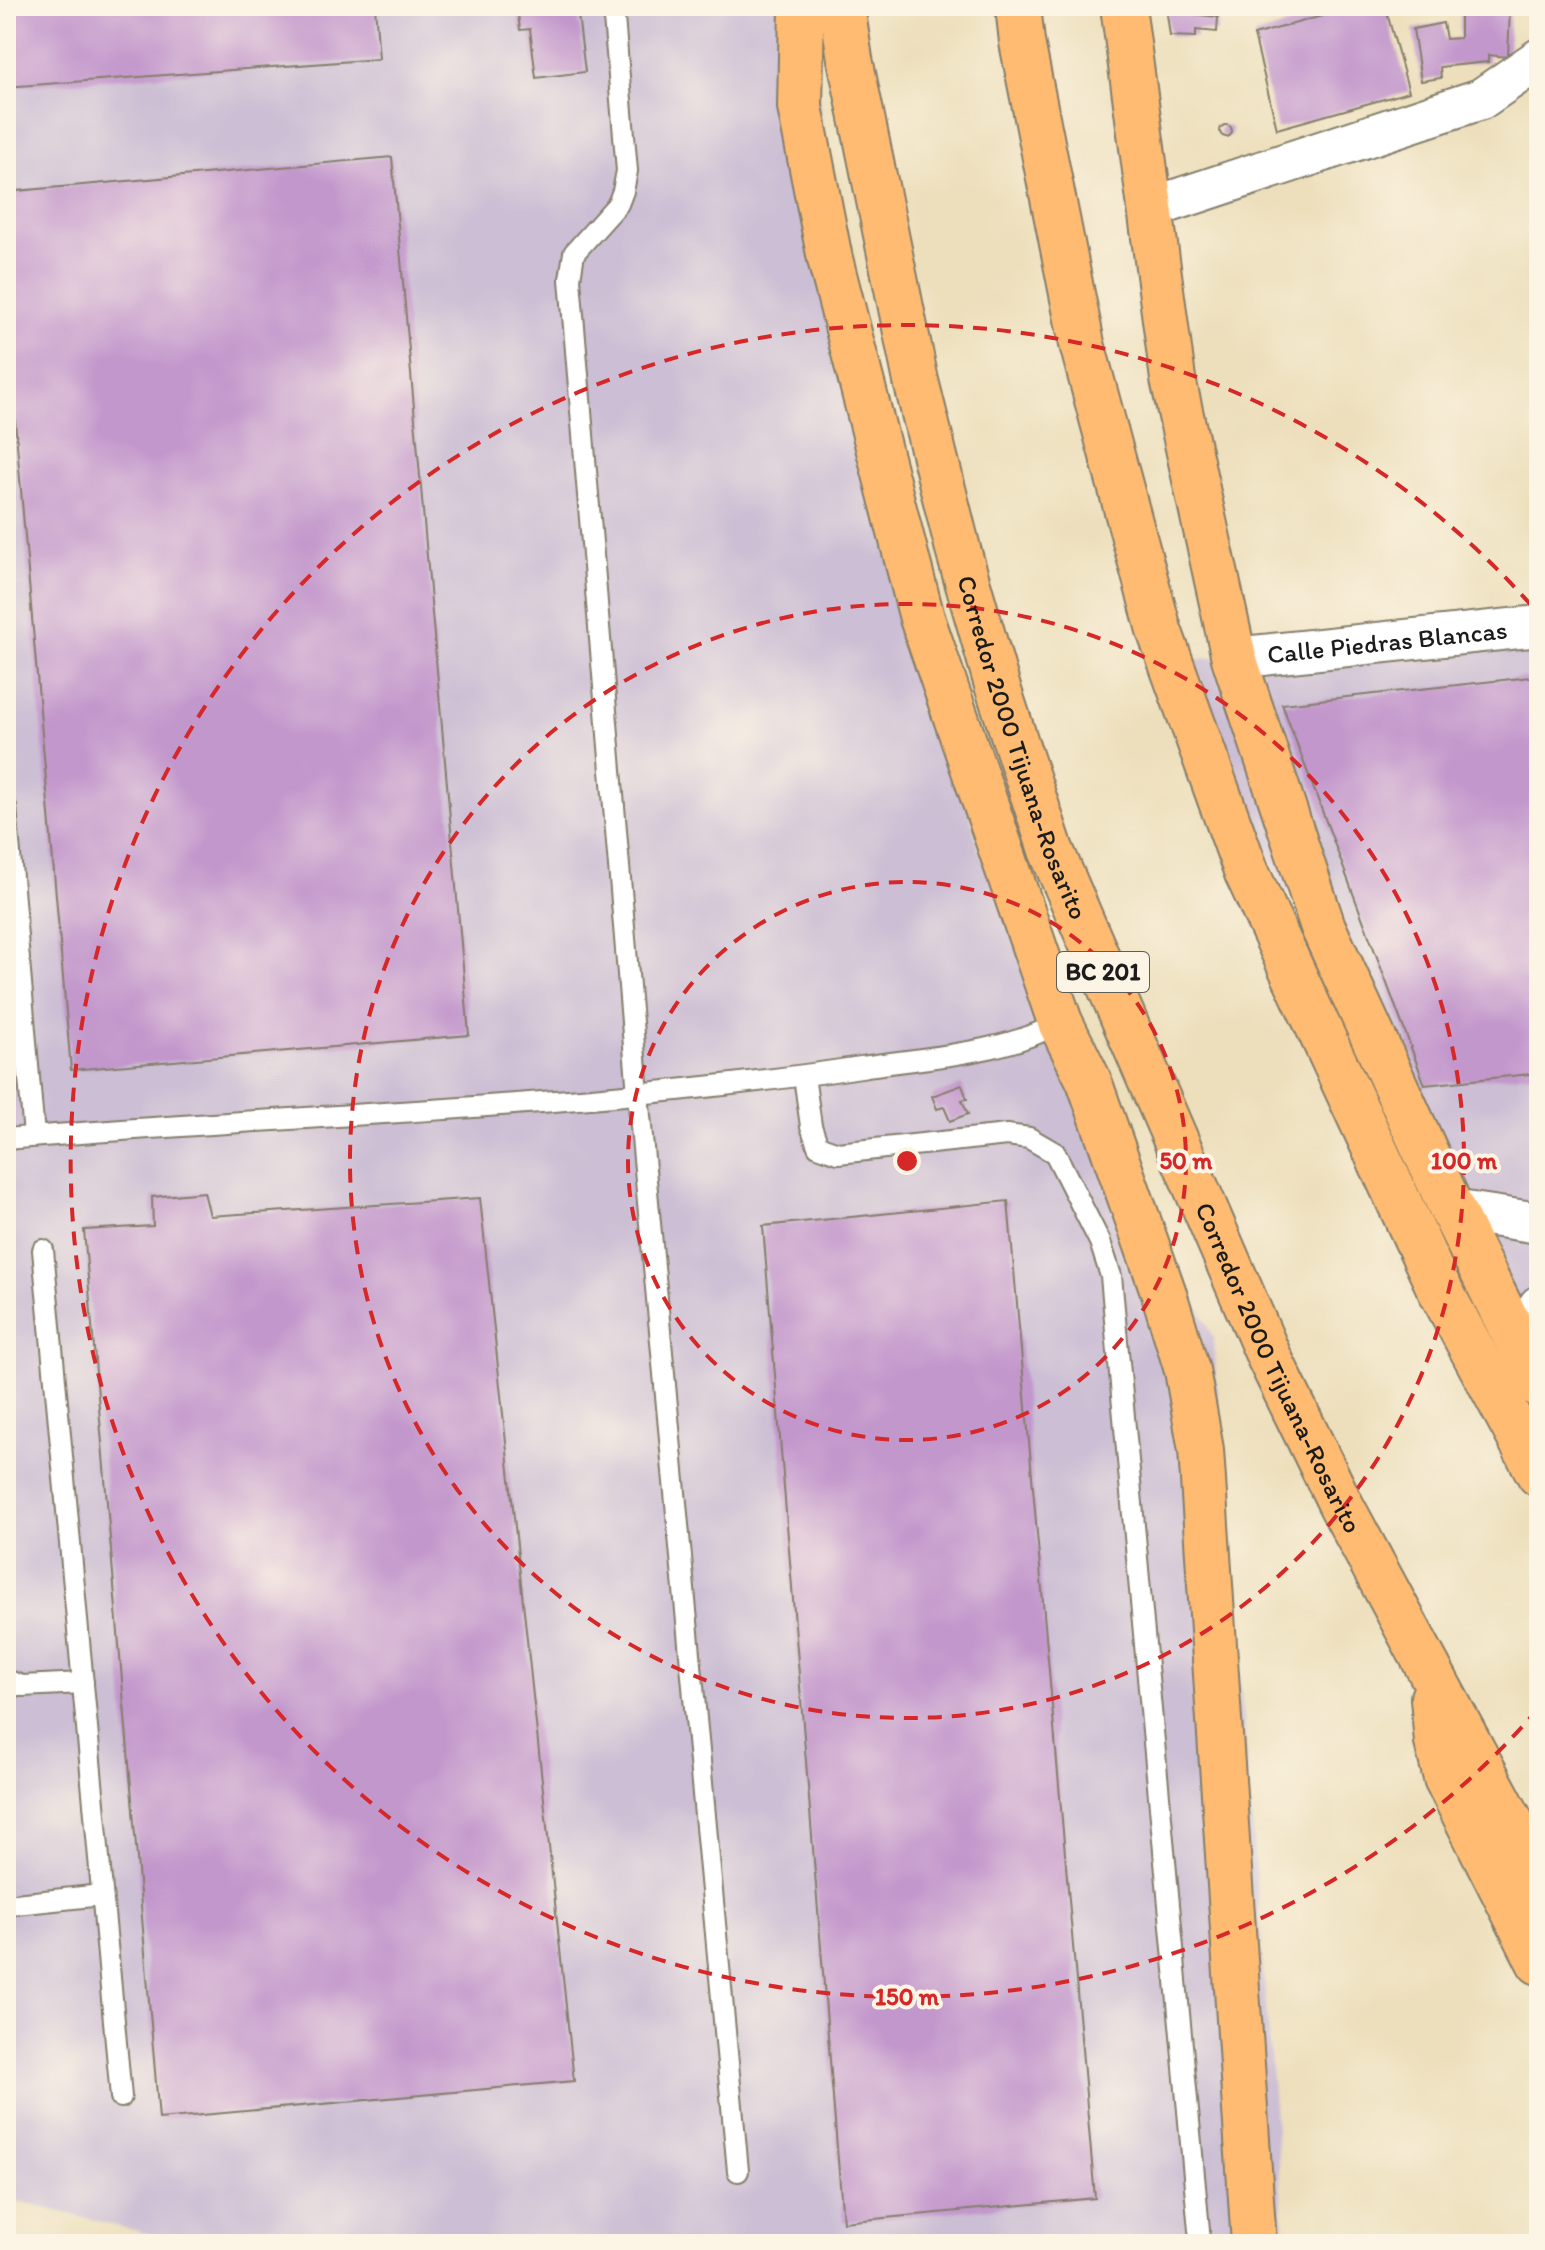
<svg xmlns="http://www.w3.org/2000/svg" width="1545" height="2250" font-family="Itim,sans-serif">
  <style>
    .industrial { fill: #ccbed4 }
    .building { fill: #c297cc }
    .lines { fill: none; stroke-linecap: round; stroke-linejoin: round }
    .lane-casing { stroke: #847e6c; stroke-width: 24 }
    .street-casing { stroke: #847e6c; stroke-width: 44 }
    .highway-casing { stroke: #847e6c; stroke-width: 48 }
    .lane { stroke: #fff; stroke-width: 20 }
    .street { stroke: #fff; stroke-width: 40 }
    .highway { stroke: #ffbb71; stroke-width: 44 }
    .ring { fill: none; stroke: #d62828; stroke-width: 4; stroke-dasharray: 14 10 }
    .labels { text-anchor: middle; stroke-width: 8; stroke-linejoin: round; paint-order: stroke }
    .shield { fill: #fcf5e5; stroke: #5f5d58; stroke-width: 2 }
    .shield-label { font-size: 24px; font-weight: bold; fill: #1c1c1c }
    .street-label { font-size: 26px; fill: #1c1c1c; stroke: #fcf5e5 }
    .centre { fill: #d62828; stroke: #fcf5e5; stroke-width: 4 }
    .ring-label { font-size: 24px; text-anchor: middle; font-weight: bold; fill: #d62828; stroke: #fcf5e5; stroke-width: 8; stroke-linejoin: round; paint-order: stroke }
  </style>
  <rect width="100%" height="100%" fill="#fcf5e5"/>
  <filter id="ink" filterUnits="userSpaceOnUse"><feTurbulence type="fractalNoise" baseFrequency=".0125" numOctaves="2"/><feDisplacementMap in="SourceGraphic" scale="16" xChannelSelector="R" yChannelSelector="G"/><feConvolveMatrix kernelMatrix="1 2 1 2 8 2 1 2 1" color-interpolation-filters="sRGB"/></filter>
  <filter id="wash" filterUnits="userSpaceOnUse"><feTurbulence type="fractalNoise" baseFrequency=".006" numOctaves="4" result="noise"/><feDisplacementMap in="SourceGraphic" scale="32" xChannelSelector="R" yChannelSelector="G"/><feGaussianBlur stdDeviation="1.8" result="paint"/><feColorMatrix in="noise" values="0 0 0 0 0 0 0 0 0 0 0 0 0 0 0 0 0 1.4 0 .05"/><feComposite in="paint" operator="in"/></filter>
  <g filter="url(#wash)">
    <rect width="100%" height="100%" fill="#eddfbc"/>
    <g class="industrial">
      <path d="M6 6H810L834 247 979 851 1213 1337 1285 2244H189L6 2198Z"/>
      <path d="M1539 618V1351L1298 898 1282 888 1194 660Z"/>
    </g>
    <g id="blocks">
      <g class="building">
        <path d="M6 6H375L379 59 6 87Z"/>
        <path d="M517 6H577L585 72 536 78 530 29 520 30Z"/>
        <path d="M1166 6H1194V14L1218 17 1217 32 1196 30V37L1170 36Z"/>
        <path d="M1347 6H1385L1409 92 1277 129 1254 35 1347 9Z"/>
        <path d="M1460 6H1510L1508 57 1488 55V62L1440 67 1441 78 1421 81 1413 29 1443 23 1446 39 1460 38Z"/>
        <circle cx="1226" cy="131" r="6"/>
        <path d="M392 157 469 1035 71 1070 6 316V192Z"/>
        <path d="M1539 676V1073L1425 1085 1282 704Z"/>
        <path d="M962 1085 967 1099 962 1100 968 1114 950 1121 944 1107 937 1109 932 1096Z"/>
        <path d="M204 1192 210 1216 480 1198 574 2081 159 2119 84 1230 153 1226 152 1197Z"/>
        <path d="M1008 1201 1095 2198 843 2222 763 1226Z"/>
      </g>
    </g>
  </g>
  <g filter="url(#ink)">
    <use href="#blocks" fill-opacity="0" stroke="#847e6c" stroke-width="2"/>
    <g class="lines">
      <defs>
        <g id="lane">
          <path d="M613 6 627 171 623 191 618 204 574 253 570 279 638 1094 738 2171"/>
          <path d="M6 807 34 1136"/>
          <path d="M804 1076 811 1126 818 1146 838 1153 1007 1135 1029 1138 1055 1153 1100 1242 1111 1276 1199 2230"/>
          <path d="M6 1139C291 1114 578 1110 861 1067 921 1058 1009 1053 1060 1022"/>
          <path d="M43 1250 121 2097"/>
          <path d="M6 1680 22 1686 83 1683"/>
          <path d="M6 1905 102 1895"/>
        </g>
        <g id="street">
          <path d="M1151 208 1481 99 1539 59"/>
          <path id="s1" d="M1234 658 1539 626"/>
          <path d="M1452 1210 1539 1223"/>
          <path d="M1518 1345 1539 1306"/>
        </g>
        <g id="highway">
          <path d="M802 6 800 107 830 259 922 618 1060 1022 1089 1081 1163 1291 1187 1370 1201 1450 1254 2244"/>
          <path id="s2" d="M842 6 850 59 916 381 959 553 997 685 1051 850 1269 1357 1341 1505 1539 1874"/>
          <path d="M1018 6 1022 42 1082 344 1159 630 1220 799 1247 873 1438 1286 1539 1474"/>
          <path d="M1123 6 1173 379 1234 658 1323 927 1452 1210 1539 1385"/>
          <path d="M1433 1698 1437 1742 1446 1778 1539 1962"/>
        </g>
      </defs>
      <use href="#lane" class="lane-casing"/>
      <use href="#street" class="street-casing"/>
      <use href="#highway" class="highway-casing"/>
      <use href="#lane" class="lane"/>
      <use href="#street" class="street"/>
      <use href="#highway" class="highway"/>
    </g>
  </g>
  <g class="ring">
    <circle cx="907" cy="1161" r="279"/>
    <circle cx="907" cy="1161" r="557"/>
    <path d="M1538 1709A836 836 0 1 1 1538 613"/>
  </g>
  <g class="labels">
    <rect class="shield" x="1057" y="952" width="92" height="40" rx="6"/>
    <g class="shield-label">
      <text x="1103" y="980">BC 201</text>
    </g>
    <g class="street-label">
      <text dy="9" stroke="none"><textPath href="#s1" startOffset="154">Calle Piedras Blancas</textPath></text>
      <text dy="9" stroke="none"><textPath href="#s2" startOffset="764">Corredor 2000 Tijuana-Rosarito</textPath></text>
      <text dy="9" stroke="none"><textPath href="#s2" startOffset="1436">Corredor 2000 Tijuana-Rosarito</textPath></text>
    </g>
  </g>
  <circle cx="907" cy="1161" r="12" class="centre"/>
  <g class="ring-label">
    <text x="1186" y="1169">50 m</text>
    <text x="1464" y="1169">100 m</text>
    <text x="907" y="2005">150 m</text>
  </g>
  <rect width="1545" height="2250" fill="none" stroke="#fcf5e5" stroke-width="32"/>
</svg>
